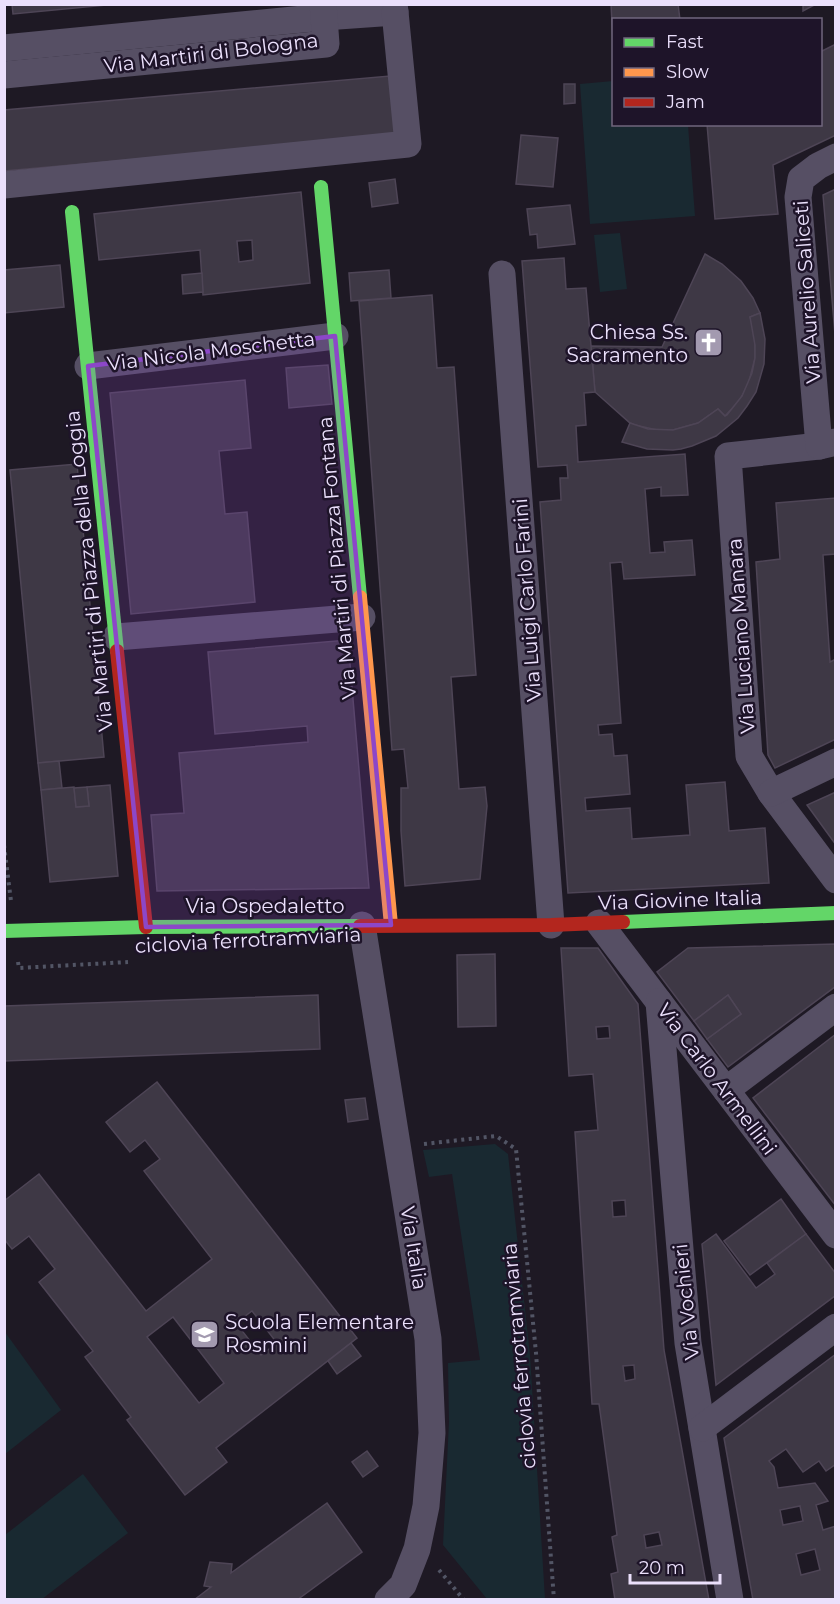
<svg xmlns="http://www.w3.org/2000/svg" width="840" height="1604" font-family="Montserrat,sans-serif">
  <style>
    .green { fill: #192931 }
    .building { fill: #3e3845; stroke: #4e4556; stroke-width: 1.5; fill-rule: evenodd }
    .lines { fill: none; stroke-linecap: round; stroke-linejoin: round }
    .path { stroke: #525565; stroke-width: 4; stroke-dasharray: 3 4.5; stroke-linecap: butt }
    .street { stroke: #564f64; stroke-width: 27 }
    .fast { stroke: #63d668; stroke-width: 14 }
    .slow { stroke: #ff974d; stroke-width: 14 }
    .jam { stroke: #b3261e; stroke-width: 14 }
    .marked { fill: #8c47c8; fill-opacity: 0.2; stroke: #8c47c8; stroke-width: 4.5; stroke-linejoin: round }
    .labels { text-anchor: middle; stroke-width: 5; stroke-linejoin: round; paint-order: stroke }
    .street-label { font-size: 20px; fill: #ebe0fc; stroke: #1e1429 }
    .poi-label { font-size: 20px; fill: #ebe0fc; stroke: #1e1429; text-anchor: end }
  </style>
  <rect width="100%" height="100%" fill="#1e1924"/>
  <g class="green">
    <path d="M613 81 614 124 688 125 695 216 590 224 580 84Z"/>
    <path d="M620 233 627 289 600 292 594 235Z"/>
    <path d="M495 1144 508 1154 530 1355 545 1599H487L443 1545 449 1422 448 1363 480 1360 452 1174 429 1177 423 1150Z"/>
    <path d="M5 1332 61 1410 5 1454H4Z"/>
    <path d="M83 1474 128 1533 42 1599H5V1535Z"/>
  </g>
  <g class="building">
    <path d="M12 4H117L13 14Z"/>
    <path d="M611 4H678L680 20H614V60Z"/>
    <path d="M803 4H816L803 11Z"/>
    <path d="M836 44V135L773 165 778 214 715 219 707 124H820V52Z"/>
    <path d="M390 76 396 136 4 171V110Z"/>
    <path d="M564 84H575V103L564 104Z"/>
    <path d="M521 135 558 138 553 187 516 184Z"/>
    <path d="M395 179 398 203 372 207 369 183Z"/>
    <path d="M836 189V346L823 195Z"/>
    <path d="M301 192 310 283 203 295 200 250 99 260 94 214ZM252 240 253 260 239 262 237 241Z"/>
    <path d="M570 205 575 244 538 248 537 234 530 235 527 209Z"/>
    <path d="M705 254 722 264 741 281 753 298 760 313 750 317 755 334V358L748 385 739 401 725 416 718 409 698 423 673 430H657L635 425 630 423 595 392 591 346 662 347Z"/>
    <path d="M564 258 566 289 586 288 595 392 584 393 586 425 576 426 578 462 685 454 688 495 661 496V487L645 489 650 553 665 552 664 542 692 540 695 575 624 579 622 562 610 563 621 723 598 725 599 735 612 734 614 756 627 755 630 794 585 798 586 811 630 808 632 839 690 835 686 785 725 782 729 831 765 828 769 883 568 893 540 502 561 500 560 478H568L567 465 538 467 522 261Z"/>
    <path d="M60 265 64 307 4 313V270Z"/>
    <path d="M389 270 391 298 351 301 349 273Z"/>
    <path d="M202 273 203 292 183 294 182 275Z"/>
    <path d="M432 295 437 368 454 367 476 675 451 677 459 789 485 787 487 806 480 879 405 886 401 831V788H408L404 749 392 750 359 301Z"/>
    <path d="M760 313 765 339 764 364 756 392 747 406 738 418 716 436 692 446 681 449 673 450 647 449 622 442 630 423 648 429 673 430 698 423 718 409 725 416 727 415 742 396 752 373 755 358V345L750 317Z"/>
    <path d="M328 365 332 404 289 408 286 368Z"/>
    <path d="M245 380 251 448 219 451 225 514 247 512 255 602 131 614 110 393Z"/>
    <path d="M77 464 104 757 38 763 10 470Z"/>
    <path d="M836 498V554L823 555 830 662 836 659V739L775 768 768 755 756 562 780 559 776 503Z"/>
    <path d="M348 640 369 888 157 891 151 815 184 813 179 753 308 742 307 726 215 734 208 652Z"/>
    <path d="M59 761 62 788 41 790 38 763Z"/>
    <path d="M110 785 118 876 50 882 41 790 74 787 76 807 89 806 87 787Z"/>
    <path d="M87 787 89 806 76 807 74 788Z"/>
    <path d="M836 792V845L807 805Z"/>
    <path d="M836 944V986L728 1067 707 1039 741 1014 728 995 694 1021 657 972 688 948Z"/>
    <path d="M561 948H598L638 1004 664 1350 709 1600H615L611 1574 618 1572 612 1537 617 1535 599 1404H592L575 1132 598 1130 593 1074 569 1076ZM609 1026 610 1038 597 1039 596 1027ZM625 1200 626 1216 613 1217 612 1201ZM634 1365 635 1379 625 1381 623 1366ZM659 1532 662 1545 646 1548 644 1535Z"/>
    <path d="M495 954 496 1026 458 1027 457 955Z"/>
    <path d="M318 995 320 1049 4 1061V1006Z"/>
    <path d="M728 995 741 1014 707 1039 694 1021Z"/>
    <path d="M836 1034V1206L753 1098Z"/>
    <path d="M157 1082 357 1338 216 1448 227 1462 185 1495 127 1420 131 1417 85 1357 93 1351 39 1282 55 1269 29 1236 12 1249 4 1239V1201L39 1174 146 1311 212 1259 144 1171 160 1159 145 1140 130 1152 106 1122ZM252 1311 277 1343 261 1355 236 1323ZM173 1317 224 1383 199 1403 147 1337Z"/>
    <path d="M365 1098 368 1119 348 1122 345 1100Z"/>
    <path d="M781 1199 806 1234 750 1275 724 1241Z"/>
    <path d="M716 1234 756 1288 775 1274 767 1263 806 1234 836 1274V1295L716 1385 702 1244Z"/>
    <path d="M351 1343 361 1356 337 1374 328 1361Z"/>
    <path d="M836 1354V1464L826 1471 819 1461 803 1472 786 1449 769 1461 774 1467 778 1488 815 1483 828 1501 816 1505 823 1530 836 1526V1600H753L724 1438ZM800 1506 803 1521 783 1525 780 1510ZM815 1549 820 1570 801 1575 796 1554Z"/>
    <path d="M367 1451 378 1466 363 1477 352 1462Z"/>
    <path d="M327 1503 362 1552 297 1600H194L211 1587 204 1586 210 1562 232 1564 231 1573Z"/>
  </g>
  <g class="lines">
    <g class="path">
      <path d="M4 845 11 901"/>
      <path d="M18 962 19 968 128 962"/>
      <path d="M424 1144 496 1136 516 1149 536 1353 554 1600"/>
      <path d="M439 1570 464 1600"/>
    </g>
    <g class="street">
      <path d="M4 48 324 17 395 12 394 4"/>
      <path d="M4 75 326 44 323 4"/>
      <path d="M4 185 408 144 395 12"/>
      <path d="M502 274 551 925"/>
      <path d="M88 366 335 336"/>
      <path d="M836 442 819 446 728 456 749 756 771 793 836 880"/>
      <path d="M819 446 798 197 801 179 818 166 836 157"/>
      <path d="M116 637 362 617"/>
      <path d="M771 793 836 762"/>
      <path d="M599 923 836 1235"/>
      <path d="M362 925 428 1339 432 1433 426 1506 417 1549 403 1585 388 1600"/>
      <path d="M659 1002 688 1343 730 1600"/>
      <path d="M726 1090 836 1007"/>
      <path d="M702 1428 836 1327"/>
    </g>
    <g class="fast">
      <path d="M321 187 360 597"/>
      <path d="M72 212 117 651"/>
      <path d="M623 922 836 913"/>
      <path d="M4 931 146 927 360 926"/>
    </g>
    <path class="slow" d="M360 597 391 925"/>
    <g class="jam">
      <path d="M117 651 146 927"/>
      <path d="M360 926 551 925 623 922"/>
    </g>
  </g>
  <path class="marked" d="M335 336 391 925 146 927 88 366Z"/>
  <defs>
    <symbol id="church-square" viewBox="-11 -11 22 22"><rect x="-9" y="-9" width="18" height="18" rx="4" fill="#a39ab0" stroke="#1e1429"/><path d="M-1.2-6h2.4v3.5h3.3v2.4h-3.3V6h-2.4V-.1h-3.3v-2.4h3.3Z" fill="#fff"/></symbol>
    <symbol id="school-square" viewBox="-11 -11 22 22"><rect x="-9" y="-9" width="18" height="18" rx="4" fill="#a39ab0" stroke="#1e1429"/><path d="M0-5L7-2L0 1L-7-2ZM-4 1L0 2.5L4 1V4Q0 6-4 4Z" fill="#fff"/></symbol>
  </defs>
  <g fill-rule="evenodd">
    <use href="#church-square" x="692" y="326" width="33" height="33"/>
    <use href="#school-square" x="188" y="1318" width="33" height="33"/>
  </g>
  <g class="labels">
    <g class="street-label">
      <text transform="translate(211 53) rotate(-7)" y="7">Via Martiri di Bologna</text>
      <text transform="translate(807 292) rotate(-94)" y="7">Via Aurelio Saliceti</text>
      <text transform="translate(211 351) rotate(-7)" y="7">Via Nicola Moschetta</text>
      <text transform="translate(337 558) rotate(-95)" y="7">Via Martiri di Piazza Fontana</text>
      <text transform="translate(89 571) rotate(-96)" y="7">Via Martiri di Piazza della Loggia</text>
      <text transform="translate(527 600) rotate(-94)" y="7">Via Luigi Carlo Farini</text>
      <text transform="translate(741 636) rotate(-94)" y="7">Via Luciano Manara</text>
      <text transform="translate(680 900) rotate(-2)" y="7">Via Giovine Italia</text>
      <text x="265" y="913">Via Ospedaletto</text>
      <text transform="translate(248 940) rotate(-3)" y="7">ciclovia ferrotramviaria</text>
      <text transform="translate(717 1079) rotate(53)" y="7">Via Carlo Armellini</text>
      <text transform="translate(414 1248) rotate(81)" y="7">Via Italia</text>
      <text transform="translate(686 1302) rotate(-96)" y="7">Via Vochieri</text>
      <text transform="translate(519 1356) rotate(-95)" y="7">ciclovia ferrotramviaria</text>
    </g>
    <g class="poi-label">
      <text x="688" y="339">Chiesa Ss.<tspan x="688" dy="23">Sacramento</tspan></text>
      <text x="225" y="1329" text-anchor="start">Scuola Elementare<tspan x="225" dy="23">Rosmini</tspan></text>
    </g>
  </g>
  <rect width="840" height="1604" fill="none" stroke="#ebe0fc" stroke-width="12"/>
  <rect x="612" y="18" width="210" height="108" fill="#1e1429" stroke="#70667d" stroke-width="1.5"/>
  <rect x="624" y="38" width="30" height="9" fill="#63d668" stroke="#70667d" stroke-width="1.5"/>
  <text x="666" y="48" font-size="18" fill="#ebe0fc">Fast</text>
  <rect x="624" y="68" width="30" height="9" fill="#ff974d" stroke="#70667d" stroke-width="1.5"/>
  <text x="666" y="78" font-size="18" fill="#ebe0fc">Slow</text>
  <rect x="624" y="98" width="30" height="9" fill="#b3261e" stroke="#70667d" stroke-width="1.5"/>
  <text x="666" y="108" font-size="18" fill="#ebe0fc">Jam</text>
  <path d="M630 1574v9h90v-9" fill="none" stroke="#ebe0fc" stroke-width="3"/>
  <text x="639" y="1574" font-size="18" fill="#ebe0fc" stroke="#1e1429" stroke-width="4.5" paint-order="stroke">20 m</text>
</svg>
